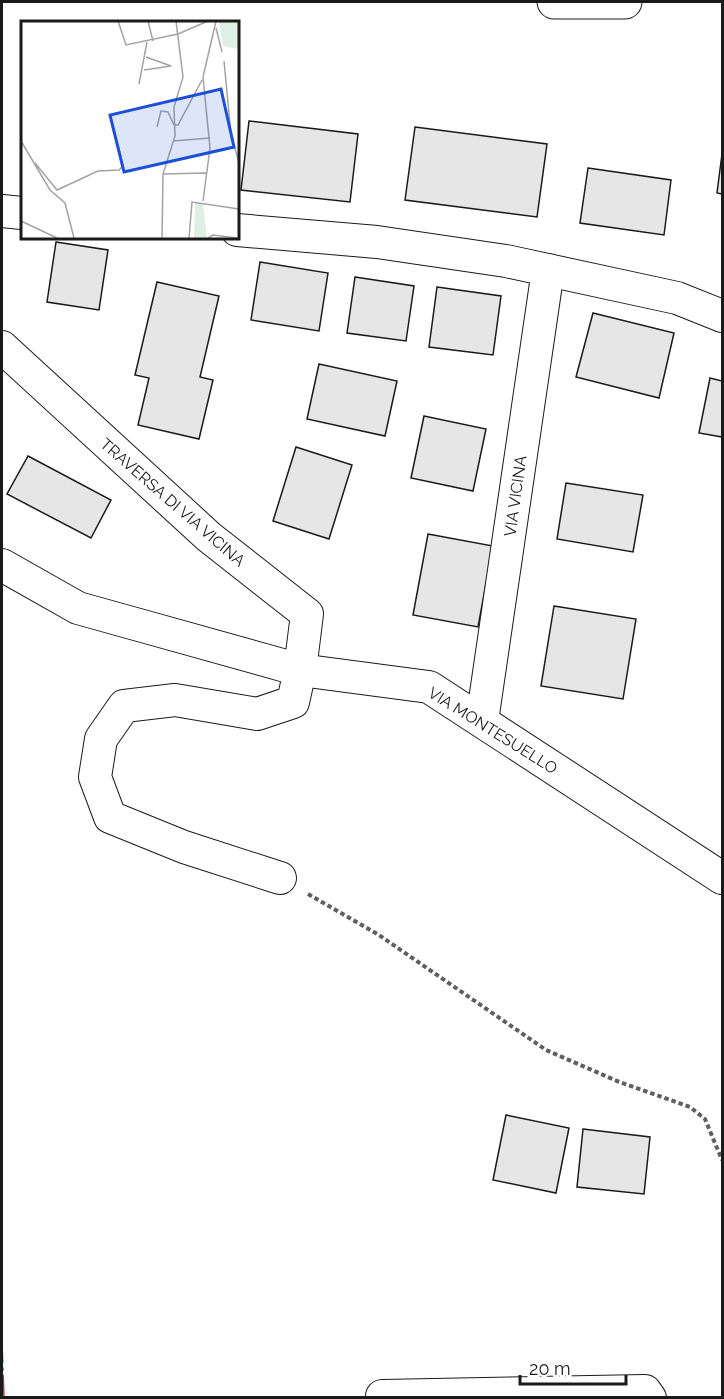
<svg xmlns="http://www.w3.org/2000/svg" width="724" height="1399" font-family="Raleway,sans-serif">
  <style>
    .building { fill: #e6e6e6; stroke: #1a1a1a; stroke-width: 1.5 }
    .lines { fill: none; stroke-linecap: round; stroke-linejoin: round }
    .street-casing { stroke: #1a1a1a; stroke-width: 34 }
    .secondary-casing { stroke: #1a1a1a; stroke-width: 35 }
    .path { stroke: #5f5f5f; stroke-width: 4; stroke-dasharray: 4.5 3; stroke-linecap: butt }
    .street { stroke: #fff; stroke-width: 32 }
    .secondary { stroke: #fff; stroke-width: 33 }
    .power { stroke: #c62828; stroke-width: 1.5; stroke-dasharray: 21 4.5 3 4.5; stroke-linecap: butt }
    .labels { text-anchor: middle; stroke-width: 4.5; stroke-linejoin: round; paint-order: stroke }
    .street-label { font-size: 16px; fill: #1a1a1a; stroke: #fff }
    .inset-road { fill: none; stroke: #a3a3a3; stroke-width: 1.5 }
    .view { fill: #1d4ed8; fill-opacity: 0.15; stroke: #1d4ed8; stroke-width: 3 }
    .inset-edge { fill: none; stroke: #1a1a1a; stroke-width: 3 }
  </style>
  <rect width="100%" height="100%" fill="#fff"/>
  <g class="building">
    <path d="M249 121 358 134 350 202 241 190Z"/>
    <path d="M415 127 547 144 537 217 405 200Z"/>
    <path d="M722 154V194L717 193Z"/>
    <path d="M588 168 671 180 664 235 580 223Z"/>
    <path d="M56 242 108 250 99 310 47 302Z"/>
    <path d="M260 262 328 273 319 331 251 320Z"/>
    <path d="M355 277 414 286 406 341 347 333Z"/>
    <path d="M157 282 219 296 200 377 213 380 199 439 138 425 149 378 135 375Z"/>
    <path d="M437 287 501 296 493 355 429 347Z"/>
    <path d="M593 313 674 333 659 398 576 377Z"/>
    <path d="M319 364 397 381 385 436 307 419Z"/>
    <path d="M710 378 722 381V437L699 433Z"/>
    <path d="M424 416 486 429 473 491 411 478Z"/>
    <path d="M296 447 352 465 329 539 273 521Z"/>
    <path d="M28 456 111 500 91 538 7 494Z"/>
    <path d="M566 483 643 495 633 552 557 539Z"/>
    <path d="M428 534 493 546 478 627 413 615Z"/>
    <path d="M554 606 636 619 623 699 541 686Z"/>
    <path d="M506 1115 569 1128 556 1193 493 1180Z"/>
    <path d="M583 1129 650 1137 644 1194 577 1187Z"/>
  </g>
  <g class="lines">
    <defs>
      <g id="street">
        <path d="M2 211 22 213"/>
        <path d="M237 230 377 242 506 261 677 298 722 316"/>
        <path d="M2 347 209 537 307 614 300 670 293 702 257 714 175 700 124 706 101 739 95 777 110 817 184 847 280 878"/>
        <path d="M2 565 78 608 300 670 429 687 722 878"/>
        <path d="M482 721 548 270"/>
        <path d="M382 1396 645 1391 650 1398"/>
      </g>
      <path id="secondary" d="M554 2H625"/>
    </defs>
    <use href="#street" class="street-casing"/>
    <use href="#secondary" class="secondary-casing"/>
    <path class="path" d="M308 894 379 935 546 1050 617 1081 690 1107 705 1119 722 1160"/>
    <use href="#street" class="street"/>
    <use href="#secondary" class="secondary"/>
    <path class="power" d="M2 1342 4 1398"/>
  </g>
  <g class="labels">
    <g class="street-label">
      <text transform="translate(515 496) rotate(-82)" y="6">VIA VICINA</text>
      <text transform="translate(173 502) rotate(41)" y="6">TRAVERSA DI VIA VICINA</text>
      <text transform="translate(493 730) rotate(32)" y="6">VIA MONTESUELLO</text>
    </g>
  </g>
  <g transform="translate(21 21)">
    <rect width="218" height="218" fill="#fff"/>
    <path d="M198 0H217V28L202 25ZM174 181 182 182 186 217H173Z" fill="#e0efe3"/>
    <path class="inset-road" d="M97 0 105 24 157 13 187 0M127 0 132 20M195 7 201 31M203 40 210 113 218 142M123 49 150 45 125 36M118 63 126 21M153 104H157L181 59M136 106 140 90 147 91 153 104M0 120 29 169 44 182 53 217M152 120 189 117M14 142 36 169 77 150 98 149 102 145 97 124M142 153 185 152M182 180 189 127 182 56 195 0M0 200 36 217M141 217 142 153 154 115 153 86 162 56 155 0M168 217 171 181 218 188M187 217 192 214 216 217"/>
    <path class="view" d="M200 68 213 126 103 151 89 94Z"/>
    <rect width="218" height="218" class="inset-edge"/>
  </g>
  <rect width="724" height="1399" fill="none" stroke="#1a1a1a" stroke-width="6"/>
  <path d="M520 1375v9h106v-9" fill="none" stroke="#1a1a1a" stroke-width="3"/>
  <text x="529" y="1375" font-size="18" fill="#1a1a1a" stroke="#ffffff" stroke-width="4.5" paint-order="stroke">20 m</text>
</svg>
